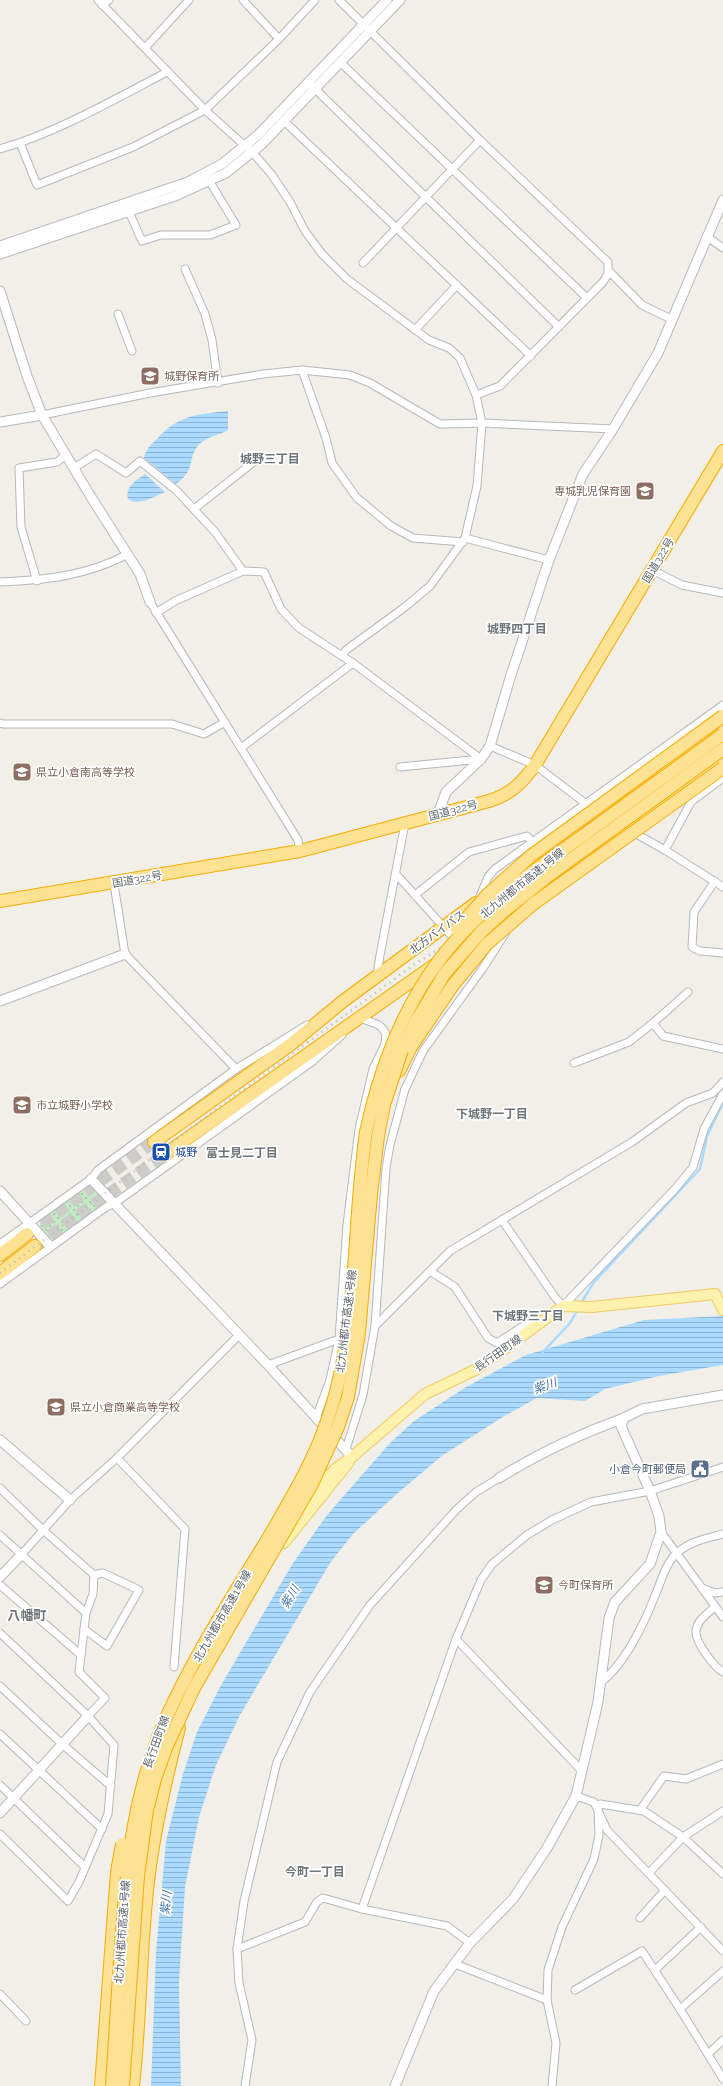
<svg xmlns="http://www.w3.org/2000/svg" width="723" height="2086" font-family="Raleway,'Noto Sans JP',sans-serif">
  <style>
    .grass { fill: url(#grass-dots) }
    .water { fill: url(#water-rules) }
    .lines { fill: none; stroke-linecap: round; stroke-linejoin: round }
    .stream { stroke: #aadaff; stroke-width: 2.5 }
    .highway-tunnel { stroke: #ccccc8; stroke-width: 12; stroke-dasharray: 12 6; stroke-linecap: butt }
    .street-casing { stroke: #b5b8bc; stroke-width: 9 }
    .secondary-casing { stroke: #b6babf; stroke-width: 11 }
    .primary-casing { stroke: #f2c960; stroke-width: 12 }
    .highway-casing { stroke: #f9ab00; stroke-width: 14 }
    .street { stroke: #fff; stroke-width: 7 }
    .secondary { stroke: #fff; stroke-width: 9 }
    .primary { stroke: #fff2af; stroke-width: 10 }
    .highway { stroke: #fde293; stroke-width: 12 }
    .rail { stroke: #b6b7b8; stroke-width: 2.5; stroke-dasharray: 1 5; stroke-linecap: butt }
    .highway-bridge-casing { stroke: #f9ab00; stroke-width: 14; stroke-linecap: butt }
    .highway-bridge { stroke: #fde293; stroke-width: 12 }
    .labels { text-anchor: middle; stroke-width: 3.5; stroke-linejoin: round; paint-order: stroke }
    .education-label { font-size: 11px; fill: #785e54; stroke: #fff; text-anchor: start }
    .street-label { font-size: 11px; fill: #5f6368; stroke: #fff }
    .transit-label { font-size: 11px; fill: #164399; stroke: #fff; text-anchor: start }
    .service-label { font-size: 11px; fill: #4e5e75; stroke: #fff; text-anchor: end }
    .neighbourhood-label { font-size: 12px; font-weight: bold; fill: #70757a; stroke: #fff }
    .water-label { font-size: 12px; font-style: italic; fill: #4174aa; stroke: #fff }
    .quarter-label { font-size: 13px; font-weight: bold; fill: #70757a; stroke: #fff }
  </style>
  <defs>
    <pattern id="grass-dots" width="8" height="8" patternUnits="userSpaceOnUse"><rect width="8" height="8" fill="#c5e8c5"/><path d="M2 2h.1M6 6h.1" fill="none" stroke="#a3c0a4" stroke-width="1.8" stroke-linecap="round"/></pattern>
    <pattern id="water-rules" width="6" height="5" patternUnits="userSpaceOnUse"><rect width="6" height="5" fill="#aadaff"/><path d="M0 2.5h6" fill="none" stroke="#8eb4d2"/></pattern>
  </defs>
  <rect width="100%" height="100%" fill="#f1efe8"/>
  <path class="grass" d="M87 1186 93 1187 104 1198V1205L55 1240 49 1238 40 1228V1221Z"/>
  <g class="water">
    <path d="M228 411V430C218 436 204 437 197 447 187 462 196 469 176 484L144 458C146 449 151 444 158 438 178 415 199 414 228 411Z"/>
    <path d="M145 474 165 492C155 496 138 507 128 499 125 486 136 481 145 474Z"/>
    <path d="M723 1316V1365L659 1376 605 1389 585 1401 537 1398 501 1418 443 1455 399 1492 353 1534 330 1563 240 1715 216 1765 199 1817 185 1887 179 1982 181 2086H151L156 1952 166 1841 183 1774 197 1732 220 1687 293 1563 327 1515 390 1443 414 1421 466 1387 526 1355 644 1320Z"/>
  </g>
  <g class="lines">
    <g class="stream">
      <path d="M581 1303 594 1282 700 1169 707 1136 723 1103"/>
      <path d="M542 1353 570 1323 578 1309"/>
    </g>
    <g class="highway-tunnel">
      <path d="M27 1234 154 1142"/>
      <path d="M35 1246 164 1155"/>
    </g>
    <defs>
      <g id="street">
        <path d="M98 0 205 110 253 153 272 175 290 202 305 231 322 254 347 279 429 340 449 348 460 358 476 395 482 423 477 486 465 538 430 586 405 607 346 650 342 656"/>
        <path d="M243 0 279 39"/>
        <path d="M339 0 480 140 608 262V274L603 282 500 386 476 395"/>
        <path d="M102 5 109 0"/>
        <path d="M145 48 189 0"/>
        <path d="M340 62 587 298"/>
        <path d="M309 83 559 327"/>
        <path d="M284 121 531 356"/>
        <path d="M20 143 37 185 133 147 205 110 279 39 315 0"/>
        <path d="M0 149C58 132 113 100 167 72"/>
        <path d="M127 207 142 241 161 235H210L236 225 210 182"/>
        <path d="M706 236 723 248"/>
        <path d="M363 263 480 140"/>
        <path d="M185 269 205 314 212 340 218 383"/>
        <path d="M609 271 642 305 673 320"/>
        <path d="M118 314 132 351"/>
        <path d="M415 330 457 285"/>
        <path d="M302 370 326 438 332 463 357 498 391 526 413 538 463 542"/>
        <path d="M42 415 150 393 263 374 302 370 350 375 370 383 440 424 482 423 613 429"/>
        <path d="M74 468 96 454 126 473 140 461 177 491 215 532 243 571"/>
        <path d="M194 509 260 457"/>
        <path d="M465 538 549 560"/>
        <path d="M652 570 682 585 723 593"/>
        <path d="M37 581 21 527 19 468 57 462 66 455"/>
        <path d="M0 582C45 580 87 576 128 554"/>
        <path d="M150 602 298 840 300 851"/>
        <path d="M156 613 175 601 243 571 264 572 281 609 299 628 353 663 481 759"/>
        <path d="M0 723 3 724H172L204 734 225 722"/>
        <path d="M490 746 535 765 589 806"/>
        <path d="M241 748 353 663"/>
        <path d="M400 767 481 759"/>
        <path d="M631 831 665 850 723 887"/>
        <path d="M665 850 691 802 723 778"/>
        <path d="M396 874 457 942"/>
        <path d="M715 881 694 912 692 947 700 951 723 953"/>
        <path d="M114 884 125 954 236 1069"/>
        <path d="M415 895 469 852 527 836 532 842"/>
        <path d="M478 901 488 877 495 869 723 705"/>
        <path d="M377 975 380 955 405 823"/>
        <path d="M653 1023 688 992"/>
        <path d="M574 1063 629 1042 653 1023 663 1036 723 1049"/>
        <path d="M502 1220 554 1296 563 1306 675 1189 693 1167 704 1129 723 1094"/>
        <path d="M0 1244 91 1179 98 1170 236 1069 307 1025"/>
        <path d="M430 1271 455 1287 488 1338 497 1343 536 1318 539 1324"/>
        <path d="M0 1284 106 1207 115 1203 313 1061 342 1035"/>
        <path d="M375 1326 450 1251 632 1142 686 1103 713 1093 723 1082"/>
        <path d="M268 1365 339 1339"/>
        <path d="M316 1418 330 1380 339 1339 347 1225 359 1129 373 1069 385 1044 386 1034 383 1029 379 1025 360 1018 358 1020"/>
        <path d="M346 1449 363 1395 375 1326 386 1168 390 1145 405 1089 423 1051 483 968 506 932"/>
        <path d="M117 1458 185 1529 174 1667"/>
        <path d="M0 1488 43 1530 94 1575 93 1594 86 1613"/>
        <path d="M661 1532 723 1617"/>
        <path d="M0 1535 86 1613 79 1672 105 1698 88 1716"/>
        <path d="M22 1554 70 1500 117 1458 239 1335"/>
        <path d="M0 1585 81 1655"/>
        <path d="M702 1588 715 1593 723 1592"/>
        <path d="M715 1607C708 1613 697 1620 696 1631 695 1642 714 1667 723 1672"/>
        <path d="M84 1629 107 1646 139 1590 103 1573 94 1575"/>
        <path d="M0 1633 88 1716 114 1745 108 1814 79 1882 68 1901 0 1834"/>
        <path d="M456 1639 581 1770"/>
        <path d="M601 1682C624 1665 644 1624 654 1598 661 1583 665 1563 678 1552 691 1541 708 1538 723 1534"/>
        <path d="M0 1686 62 1744 111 1786"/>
        <path d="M0 1734 102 1829"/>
        <path d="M0 1785 85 1867"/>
        <path d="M576 1796 594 1802 607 1830 723 1951"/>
        <path d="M640 1810 664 1776 686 1779 723 1764"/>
        <path d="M649 1873 683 1837 723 1811"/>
        <path d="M362 1909 456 1639 481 1580 492 1564 527 1535 552 1520 591 1502 650 1491 723 1467"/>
        <path d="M640 1918 665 1890"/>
        <path d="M237 1949 305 1922 317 1902 323 1898 362 1909 447 1926 470 1943"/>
        <path d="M455 1964 547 2000"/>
        <path d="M655 1970 701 1927"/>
        <path d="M575 1990 642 1951 680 2009 723 2079"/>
        <path d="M0 1994 26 2021"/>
        <path d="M680 2009 723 1971"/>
        <path d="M708 2054 723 2040"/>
        <path d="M245 2086 252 2040 239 1983 237 1949 244 1901 277 1762 310 1692 370 1605 457 1509 476 1492 499 1478"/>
        <path d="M552 2086 556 2043 547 2000 548 1970 562 1927 594 1859 599 1835 598 1808 600 1804 644 1811 683 1837 723 1874"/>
      </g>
      <g id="secondary">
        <path d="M0 246 188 182 222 164 258 135 387 0"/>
        <path d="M0 254 175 196 226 173 262 144 400 0"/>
        <path d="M0 291 27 376 42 415 91 497 140 574 150 602"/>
        <path d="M0 422 42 415"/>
        <path d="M438 814 446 792 481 759 490 746 511 675 549 560 583 474 613 429 658 353 723 200"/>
        <path d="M0 1001 125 954"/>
        <path d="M91 1179 268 1365 352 1457"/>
        <path d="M0 1191 50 1246"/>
        <path d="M0 1440 70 1500"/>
        <path d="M499 1478C539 1453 580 1434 624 1418"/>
        <path d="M0 1577 22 1554"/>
        <path d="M0 1813 88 1716"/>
        <path d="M395 2086 434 1991 470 1943 513 1899 547 1848 576 1796 598 1702 609 1618 615 1602 650 1564 661 1532 659 1516 650 1491 621 1426 624 1418 642 1409 723 1395"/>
      </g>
      <g id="primary">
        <path d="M306 1501 335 1469 352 1457 425 1394 477 1369 563 1306 592 1307 715 1294 723 1310"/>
        <path d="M284 1543 349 1462"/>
      </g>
      <g id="highway">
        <path d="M522 870 723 727"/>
        <path d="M0 901 300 851 489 801C511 794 522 783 535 765L723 451"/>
        <path d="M515 909 723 759"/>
        <path d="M399 1071 411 1047"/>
        <path d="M154 1142 290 1045 342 1002 476 903"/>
        <path d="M164 1155 473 938"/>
        <path d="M0 1255 27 1234"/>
        <path d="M0 1273 35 1246"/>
        <path d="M101 2086 117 1872"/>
        <path d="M133 2086C140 2024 140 1963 146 1901 151 1843 164 1785 179 1728"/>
      </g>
    </defs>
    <use href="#street" class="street-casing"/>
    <use href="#secondary" class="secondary-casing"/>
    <use href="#primary" class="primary-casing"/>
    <use href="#highway" class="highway-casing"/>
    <use href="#street" class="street"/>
    <use href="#secondary" class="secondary"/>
    <use href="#primary" class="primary"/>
    <use href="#highway" class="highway"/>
    <path class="rail" d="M0 1273 215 1110 415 964 461 935 723 752"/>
    <defs>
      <g id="highway-bridge">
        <path d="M457 929 488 894 532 855 723 716"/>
        <path d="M411 1047 453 985 487 944 533 904 723 768"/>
        <path d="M117 1872 122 1844"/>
        <path d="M112 2086C115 2039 118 1992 121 1945 127 1863 133 1790 168 1714 197 1650 237 1590 273 1530 293 1495 314 1460 327 1421 359 1331 352 1227 366 1132 379 1072 399 1016 435 966 474 912 530 873 584 835 630 801 677 768 723 734"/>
        <path d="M123 2086 138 1876 147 1810 155 1779 166 1748 194 1688 312 1484 338 1427 348 1397 359 1333 371 1194 378 1136 384 1105 402 1050 415 1023 445 973 482 931 504 911 548 876 723 749"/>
      </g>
    </defs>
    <use href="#highway-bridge" class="highway-bridge-casing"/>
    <use href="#highway-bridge" class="highway-bridge"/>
  </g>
  <defs>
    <symbol id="school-square" viewBox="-11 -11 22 22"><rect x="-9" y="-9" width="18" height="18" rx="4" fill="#8d6e63" stroke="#fff"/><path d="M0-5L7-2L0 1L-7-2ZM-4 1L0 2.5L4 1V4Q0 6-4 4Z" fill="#fff"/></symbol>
    <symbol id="station-square" viewBox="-11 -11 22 22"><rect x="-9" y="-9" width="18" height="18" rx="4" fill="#1a4fb4" stroke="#fff"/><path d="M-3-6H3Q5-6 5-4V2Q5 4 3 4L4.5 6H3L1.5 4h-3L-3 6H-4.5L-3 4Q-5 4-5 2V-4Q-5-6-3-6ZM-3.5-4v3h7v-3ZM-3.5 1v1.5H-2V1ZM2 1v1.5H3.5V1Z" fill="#fff"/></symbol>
    <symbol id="civic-square" viewBox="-11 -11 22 22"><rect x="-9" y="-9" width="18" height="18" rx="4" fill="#5c6f8a" stroke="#fff"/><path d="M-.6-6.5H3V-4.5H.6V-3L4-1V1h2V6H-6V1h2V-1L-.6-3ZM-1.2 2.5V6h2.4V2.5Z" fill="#fff"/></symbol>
  </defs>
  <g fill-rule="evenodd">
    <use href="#school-square" x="139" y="365" width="22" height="22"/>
    <use href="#school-square" x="634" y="480" width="22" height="22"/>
    <use href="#school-square" x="11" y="761" width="22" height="22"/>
    <use href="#school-square" x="11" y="1094" width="22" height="22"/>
    <use href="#station-square" x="150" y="1141" width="22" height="22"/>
    <use href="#school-square" x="45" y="1396" width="22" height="22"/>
    <use href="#civic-square" x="689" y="1458" width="22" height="22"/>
    <use href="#school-square" x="533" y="1574" width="22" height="22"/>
  </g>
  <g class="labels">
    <g class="education-label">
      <text x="164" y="380">城野保育所</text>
      <text x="631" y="495" text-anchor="end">専城乳児保育園</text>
      <text x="36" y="776">県立小倉南高等学校</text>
      <text x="36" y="1109">市立城野小学校</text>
      <text x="70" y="1411">県立小倉商業高等学校</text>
      <text x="558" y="1589">今町保育所</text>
    </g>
    <g class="street-label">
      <text transform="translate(658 560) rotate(-59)" y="4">国道322号</text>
      <text transform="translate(453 810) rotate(-15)" y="4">国道322号</text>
      <text transform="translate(137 879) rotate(-10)" y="4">国道322号</text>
      <text transform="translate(522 883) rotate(-39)" y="4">北九州都市高速1号線</text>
      <text transform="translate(437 932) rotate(-36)" y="4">北方バイパス</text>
      <text transform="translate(346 1321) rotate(-83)" y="4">北九州都市高速1号線</text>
      <text transform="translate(498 1353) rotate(-35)" y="4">長行田町線</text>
      <text transform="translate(222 1616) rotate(-60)" y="4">北九州都市高速1号線</text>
      <text transform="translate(156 1742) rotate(-70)" y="4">長行田町線</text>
      <text transform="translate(122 1932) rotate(-86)" y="4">北九州都市高速1号線</text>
    </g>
    <g class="transit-label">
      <text x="175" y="1156">城野</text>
    </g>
    <g class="service-label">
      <text x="686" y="1473">小倉今町郵便局</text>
    </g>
    <g class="neighbourhood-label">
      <text x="270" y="463">城野三丁目</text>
      <text x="517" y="633">城野四丁目</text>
      <text x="492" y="1118">下城野一丁目</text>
      <text x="242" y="1157">富士見二丁目</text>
      <text x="528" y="1320">下城野三丁目</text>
      <text x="315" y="1876">今町一丁目</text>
    </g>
    <g class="water-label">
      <text transform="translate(545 1386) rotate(-20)" y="4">紫川</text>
      <text transform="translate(290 1597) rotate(-59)" y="4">紫川</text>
      <text transform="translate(166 1903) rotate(-84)" y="4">紫川</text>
    </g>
    <g class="quarter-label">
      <text x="27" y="1620">八幡町</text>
    </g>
  </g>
</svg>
